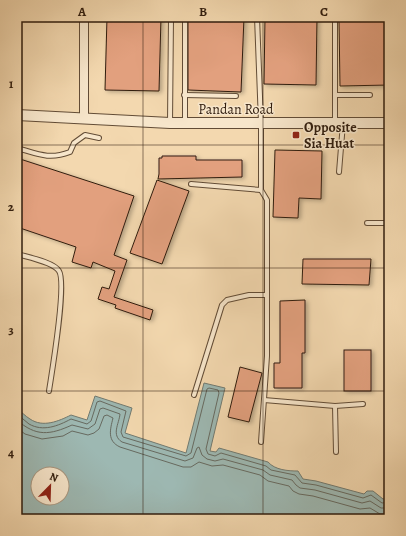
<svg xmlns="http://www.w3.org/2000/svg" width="406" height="536" font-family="Alegreya,serif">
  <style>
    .water { fill: #9db8b2; stroke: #727a70; fill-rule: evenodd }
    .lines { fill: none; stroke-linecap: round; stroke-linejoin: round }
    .shore { stroke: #676a60; stroke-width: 1 }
    .building { fill: #e2a07e; stroke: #311d0e; filter: url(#shadow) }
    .service-casing { stroke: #624c36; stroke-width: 6 }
    .minor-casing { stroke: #624c36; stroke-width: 10 }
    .tertiary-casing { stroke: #624c36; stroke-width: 12 }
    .service { stroke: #f7e6cb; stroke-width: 4 }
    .minor { stroke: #f7e6cb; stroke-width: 8 }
    .tertiary { stroke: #f7e6cb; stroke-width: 10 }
    .grid { fill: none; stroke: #311d0e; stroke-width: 1; stroke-opacity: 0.55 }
    .poi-dot { fill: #8f2418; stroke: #f7e6cb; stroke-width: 1.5 }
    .labels { text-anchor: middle; stroke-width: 3; stroke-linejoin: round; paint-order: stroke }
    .street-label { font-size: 14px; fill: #311d0e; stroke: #f7e6cb }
    .poi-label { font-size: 14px; font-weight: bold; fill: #311d0e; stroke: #f7e6cb; text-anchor: start }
    .neatline { fill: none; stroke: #311d0e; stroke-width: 1.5 }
    .grid-label { font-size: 13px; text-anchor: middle; font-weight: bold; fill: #311d0e }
  </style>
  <defs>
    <filter id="shadow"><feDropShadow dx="2.5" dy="1.5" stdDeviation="2" flood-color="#0004"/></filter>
  </defs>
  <rect width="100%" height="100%" fill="#f3d8af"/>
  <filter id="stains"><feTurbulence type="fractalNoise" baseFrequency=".005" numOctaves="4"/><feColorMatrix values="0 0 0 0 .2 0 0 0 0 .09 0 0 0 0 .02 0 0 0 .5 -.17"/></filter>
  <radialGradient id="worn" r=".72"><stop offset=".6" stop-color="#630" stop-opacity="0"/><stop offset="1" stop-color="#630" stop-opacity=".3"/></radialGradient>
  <path class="water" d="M204 383 225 388 210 451 216 452 219 448 268 462C275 470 288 471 298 471L303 479 316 481 364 494 367 491H373L383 499 389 498V519H17V409C22 412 25 416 30 419 43 428 59 421 71 415L87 420 95 396 132 408 125 433 186 453ZM38 474H62V498H38Z"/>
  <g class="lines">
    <g class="shore">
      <path d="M17 414C21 417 25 421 29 424 43 432 58 426 71 419L87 424 91 421 97 402 100 401 126 411 121 432 123 437 186 456 191 453 207 389 209 388 218 390 219 393 206 449 208 454 215 456 221 453 266 466 271 470 295 475 302 483 316 485 363 498 371 495 382 503 389 502"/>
      <path d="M17 420C36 437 50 435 72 425L88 429 95 424 100 409 103 408 120 414C119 424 111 435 122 442L185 461 193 458 197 448 199 447 202 455 207 459 215 461 223 459 263 470 270 475 292 480 296 485 300 488 315 490 362 503 370 501 381 508H389"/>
      <path d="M17 428 25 434 42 439 63 436 72 431 88 435 94 433 99 429 104 416 107 415 113 418C110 430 107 441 120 447L183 467H191L199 462 212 466 223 465 260 475 268 481 289 486 293 491 299 494 313 496 360 509 370 508 380 514H389"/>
    </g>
  </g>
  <g class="building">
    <path d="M107 17H161L159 91 105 90Z"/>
    <path d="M188 17H244L241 92 188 90Z"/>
    <path d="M265 17H317L316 85 264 84Z"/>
    <path d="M389 20V85L340 86 339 21Z"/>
    <path d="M275 150 322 151 321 199 299 198 298 218 273 217Z"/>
    <path d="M162 156H196V160H242V177L158 179 159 174V158H162Z"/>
    <path d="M17 158 134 196 114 255 127 260 114 297 153 310 150 320 115 308 116 305 98 299 102 287 109 289 115 271 93 262 91 268 72 262 76 247 17 227Z"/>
    <path d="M157 180 189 191 162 264 130 253Z"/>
    <path d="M303 259H371L369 285 302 284Z"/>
    <path d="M305 300V353H302V388H274V363H280V301Z"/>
    <rect x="344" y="350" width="27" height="41"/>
    <path d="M240 367 262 373 249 422 228 417Z"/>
  </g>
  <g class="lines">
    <defs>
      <g id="service">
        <path d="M257 17 261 123V190L267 200V356L261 442"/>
        <path d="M335 17V122"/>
        <path d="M185 21V123"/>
        <path d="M184 95 236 96"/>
        <path d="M335 95H370"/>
        <path d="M170 123 171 17"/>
        <path d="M17 148C38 154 49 160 70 152L74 143 85 135 99 138"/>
        <path d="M339 172 343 123"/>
        <path d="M191 184 261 190"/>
        <path d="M367 223H389"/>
        <path d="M17 254C27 257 54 262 59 271 67 284 52 371 49 391"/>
        <path d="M389 317V350"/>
        <path d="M194 395 222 305 227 300 249 295H267"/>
        <path d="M264 400 335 406 363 404"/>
        <path d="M335 406 336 452"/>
      </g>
      <path id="minor" d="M84 118V17"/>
      <path id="tertiary" d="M17 115 170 123H389"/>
    </defs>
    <use href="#service" class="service-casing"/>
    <use href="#minor" class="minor-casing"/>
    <use href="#tertiary" class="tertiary-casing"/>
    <use href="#service" class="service"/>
    <use href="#minor" class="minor"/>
    <use href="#tertiary" class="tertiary"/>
  </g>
  <path class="grid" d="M143 17V519M263 17V519M17 145H389M17 268H389M17 391H389"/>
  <rect class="poi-dot" x="292" y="131" width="8" height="8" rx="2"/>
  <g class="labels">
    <g class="street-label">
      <text x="236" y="114">Pandan Road</text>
    </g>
    <g class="poi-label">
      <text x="304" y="132">Opposite<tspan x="304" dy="16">Sia Huat</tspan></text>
    </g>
  </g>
  <rect width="406" height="536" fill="none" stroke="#f3d8af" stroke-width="44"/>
  <g transform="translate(50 486) rotate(23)"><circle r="19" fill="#f7e6cb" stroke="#a8967f"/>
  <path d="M0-3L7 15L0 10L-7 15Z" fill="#8f2418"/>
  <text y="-6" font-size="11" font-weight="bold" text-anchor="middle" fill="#311d0e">N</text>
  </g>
  <rect x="22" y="22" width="362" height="492" class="neatline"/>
  <g class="grid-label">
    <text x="82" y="16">A</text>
    <text x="203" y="16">B</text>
    <text x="324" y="16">C</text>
    <text x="11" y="88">1</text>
    <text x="11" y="211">2</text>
    <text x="11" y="334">3</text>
    <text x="11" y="457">4</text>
  </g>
  <rect width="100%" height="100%" filter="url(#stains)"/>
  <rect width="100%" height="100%" fill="url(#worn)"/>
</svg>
